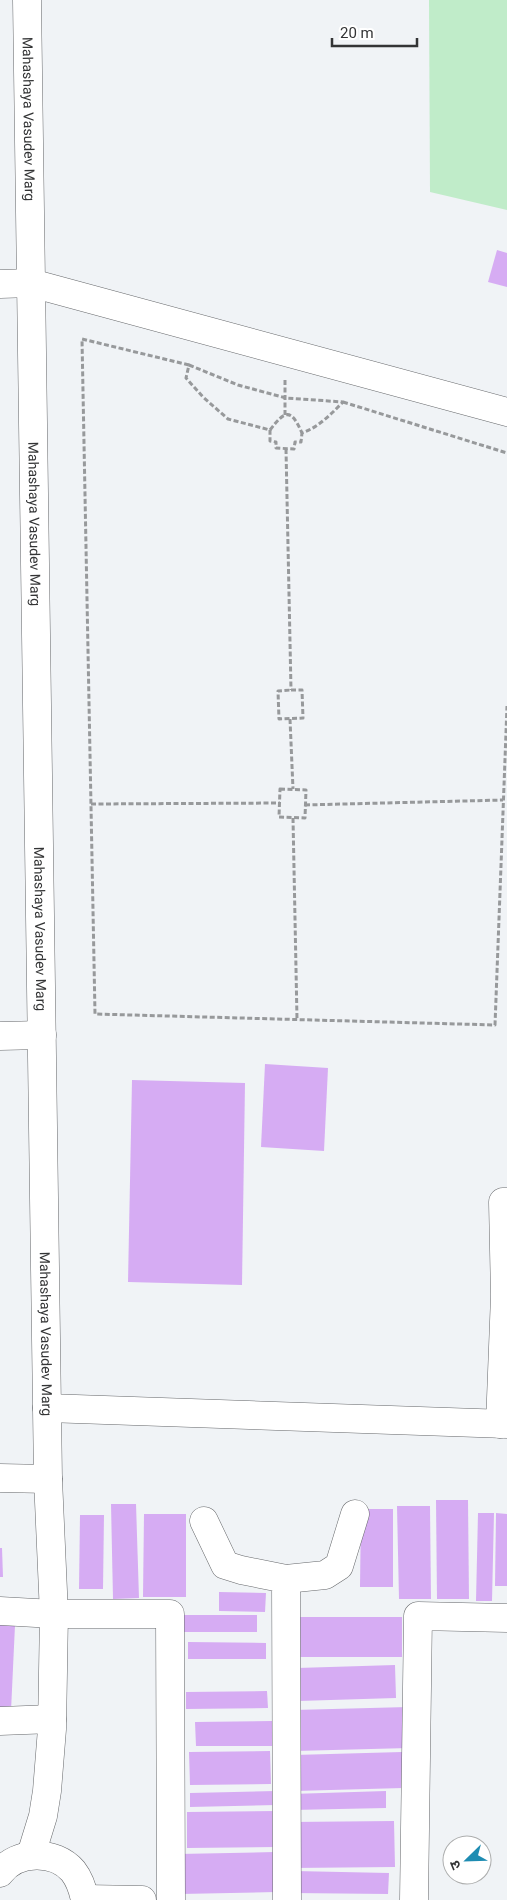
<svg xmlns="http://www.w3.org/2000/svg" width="507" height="1900" font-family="Roboto,'Noto Sans Devanagari',sans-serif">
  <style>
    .green { fill: #c0ecc9 }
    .building { fill: #d6acf3 }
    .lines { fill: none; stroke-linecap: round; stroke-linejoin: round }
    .minor-casing { stroke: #66686b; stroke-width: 29 }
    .path { stroke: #97999b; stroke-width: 3; stroke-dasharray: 5 2.5; stroke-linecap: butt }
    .minor { stroke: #fff; stroke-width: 28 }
    .labels { text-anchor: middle; stroke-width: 4; stroke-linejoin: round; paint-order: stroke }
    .street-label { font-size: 14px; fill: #333435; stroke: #fff }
  </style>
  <rect width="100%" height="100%" fill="#f0f3f6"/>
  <path class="green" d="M429 0H507V210L430 192Z"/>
  <g class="building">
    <path d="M497 250 507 253V287L488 282Z"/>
    <path d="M265 1064 328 1068 324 1151 261 1147Z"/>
    <path d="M132 1080 245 1083 242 1285 128 1282Z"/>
    <path d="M436 1500H468L469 1599H437Z"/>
    <path d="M111 1504H136L139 1598 113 1599Z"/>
    <path d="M397 1506H430L431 1599H399Z"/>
    <path d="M361 1509H393V1587H360Z"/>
    <path d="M478 1513H494L492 1601H476Z"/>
    <path d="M496 1513 507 1514V1586H495Z"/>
    <path d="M144 1514H186V1597H143Z"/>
    <path d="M80 1515H104L103 1589H79Z"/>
    <path d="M0 1548H2L3 1577H0Z"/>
    <path d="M219 1592 266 1593 265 1612 219 1611Z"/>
    <rect x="183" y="1615" width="74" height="17"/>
    <rect x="298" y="1617" width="104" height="40"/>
    <path d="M0 1624 15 1625 11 1711H0Z"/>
    <path d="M188 1642 266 1643V1659H188Z"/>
    <path d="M395 1665 396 1698 298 1701 297 1668Z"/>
    <path d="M267 1691 268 1708 186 1709V1692Z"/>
    <path d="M408 1707 409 1748 295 1751 294 1710Z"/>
    <path d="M272 1721 273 1746H196L195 1722Z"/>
    <path d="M270 1751 271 1784 190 1785 189 1752Z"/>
    <path d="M402 1752 403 1788 295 1791 294 1755Z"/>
    <path d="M276 1791V1805L190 1807V1793Z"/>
    <path d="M386 1791V1808L292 1810 291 1794Z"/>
    <path d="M276 1811V1847L187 1848V1812Z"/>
    <path d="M394 1821 395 1867 291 1868V1822Z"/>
    <path d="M275 1852 276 1892 180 1894 178 1854Z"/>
    <path d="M294 1871 389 1873 388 1894 293 1893Z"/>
  </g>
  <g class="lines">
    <defs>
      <g id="minor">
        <path id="s1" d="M27 0 48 1479 54 1614 52 1729 47 1791 43 1816 31 1855"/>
        <path d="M0 284 31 283 507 412"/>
        <path d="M0 1036 42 1035"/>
        <path d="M47 1408 507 1424"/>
        <path d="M500 1424 505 1296 503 1202H507"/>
        <path d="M0 1478 48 1479"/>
        <path d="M204 1521 225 1565 241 1570 286 1579 287 1900"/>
        <path d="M286 1579 325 1575 339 1566 355 1514"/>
        <path d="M0 1611 54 1614H170L171 1900"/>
        <path d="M0 1721 52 1719"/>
        <path d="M0 1873C17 1850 55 1850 73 1871 80 1880 83 1890 85 1900"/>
        <path d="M85 1899 142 1900"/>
        <path d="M414 1900 418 1616 507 1618"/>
      </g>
    </defs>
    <use href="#minor" class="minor-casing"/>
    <g class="path">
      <path d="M189 365 82 339 95 1014 495 1025 507 706"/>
      <path d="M189 365 238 385 286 398 343 402C331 414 319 427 302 433L301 442H295L294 449 276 448V442L270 441V430L228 419 203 397 186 378Z"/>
      <path d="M343 402 507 453"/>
      <path d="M285 415V380"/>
      <path d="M270 430C285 410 291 408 302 433"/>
      <path d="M286 449 291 690"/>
      <path d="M291 690H302L303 718 279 719 278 691Z"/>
      <path d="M290 719 293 789"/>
      <path d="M280 789 306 790 305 818 279 817Z"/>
      <path d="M91 804 280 803"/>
      <path d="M305 805 503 800"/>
      <path d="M293 818 297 1019"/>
    </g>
    <use href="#minor" class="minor"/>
  </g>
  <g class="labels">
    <g class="street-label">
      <text dy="5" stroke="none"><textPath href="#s1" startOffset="119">Mahashaya Vasudev Marg</textPath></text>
      <text dy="5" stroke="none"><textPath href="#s1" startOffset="524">Mahashaya Vasudev Marg</textPath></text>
      <text dy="5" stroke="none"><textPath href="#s1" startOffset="929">Mahashaya Vasudev Marg</textPath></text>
      <text dy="5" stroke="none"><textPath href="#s1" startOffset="1334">Mahashaya Vasudev Marg</textPath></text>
    </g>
  </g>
  <g transform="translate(467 1860) rotate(247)"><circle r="24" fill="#ffffff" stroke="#adaeae"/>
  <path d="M0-4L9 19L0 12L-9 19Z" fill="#1e8cb2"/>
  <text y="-8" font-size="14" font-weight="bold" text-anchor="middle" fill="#333435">उ</text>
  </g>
  <path d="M332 38v8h85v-8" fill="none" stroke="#333435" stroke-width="2.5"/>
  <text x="340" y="38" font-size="15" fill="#333435" stroke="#ffffff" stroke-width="4" paint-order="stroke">20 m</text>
</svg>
